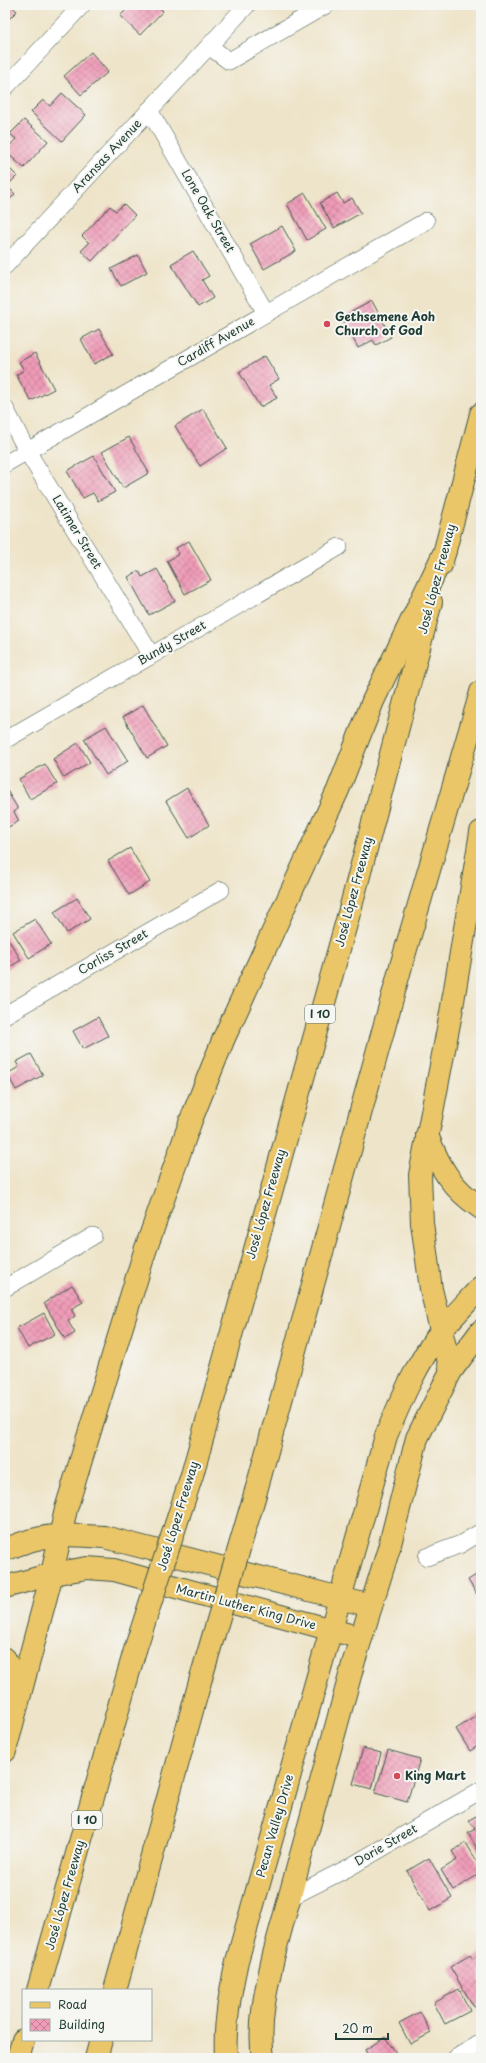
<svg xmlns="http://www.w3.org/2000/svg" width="486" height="2063" font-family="'Playpen Sans',sans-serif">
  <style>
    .building { fill: url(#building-cross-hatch) }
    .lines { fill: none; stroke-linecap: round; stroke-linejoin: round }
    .minor-casing { stroke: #3e564a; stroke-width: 18 }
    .major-casing { stroke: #3e564a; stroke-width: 24 }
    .highway-casing { stroke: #3e564a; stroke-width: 24 }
    .minor { stroke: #fff; stroke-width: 17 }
    .major { stroke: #ebc669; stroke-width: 22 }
    .highway { stroke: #ebc669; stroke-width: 22 }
    .highway-bridge-casing { stroke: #3e564a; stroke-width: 24; stroke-linecap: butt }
    .highway-bridge { stroke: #ebc669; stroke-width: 22 }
    .poi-dot { fill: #d1495b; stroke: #f6f6f2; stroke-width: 1.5 }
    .labels { text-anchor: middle; stroke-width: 4; stroke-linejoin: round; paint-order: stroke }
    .shield { fill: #f6f6f2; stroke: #60746d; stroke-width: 1 }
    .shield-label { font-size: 11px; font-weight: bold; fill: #1f3d34 }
    .street-label { font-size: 12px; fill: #1f3d34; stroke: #f6f6f2 }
    .poi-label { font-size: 12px; font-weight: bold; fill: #1f3d34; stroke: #f6f6f2; text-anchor: start }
  </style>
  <defs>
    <pattern id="building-cross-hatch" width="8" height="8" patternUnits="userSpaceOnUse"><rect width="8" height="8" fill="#f09bb8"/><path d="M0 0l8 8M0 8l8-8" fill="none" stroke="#c28096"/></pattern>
  </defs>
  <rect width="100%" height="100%" fill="#f6f6f2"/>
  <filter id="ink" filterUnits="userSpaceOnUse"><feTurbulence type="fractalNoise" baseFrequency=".025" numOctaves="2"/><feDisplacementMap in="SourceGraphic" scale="8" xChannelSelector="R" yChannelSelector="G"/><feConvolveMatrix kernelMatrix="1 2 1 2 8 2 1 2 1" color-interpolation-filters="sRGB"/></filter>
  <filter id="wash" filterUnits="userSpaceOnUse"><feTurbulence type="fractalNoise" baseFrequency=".012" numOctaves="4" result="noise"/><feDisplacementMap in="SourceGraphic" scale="16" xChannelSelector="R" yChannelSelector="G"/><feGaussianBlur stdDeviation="0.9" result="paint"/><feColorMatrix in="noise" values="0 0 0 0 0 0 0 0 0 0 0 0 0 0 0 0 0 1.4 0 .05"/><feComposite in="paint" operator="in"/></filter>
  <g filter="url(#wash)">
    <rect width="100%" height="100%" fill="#eee4c9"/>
    <g id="blocks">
      <g class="building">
        <path d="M5 5H10L17 11 5 23Z"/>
        <path d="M131 5H156L163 11 140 35 120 16Z"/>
        <path d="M91 52 108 72 81 95 64 76Z"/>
        <path d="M62 93 86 115 62 141 31 112 43 100 50 106Z"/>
        <path d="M24 120 48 141 24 168 5 151 16 139 10 134Z"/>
        <path d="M5 164 17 176 7 186 15 194 5 205Z"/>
        <path d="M305 193 326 229 307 240 287 204Z"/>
        <path d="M337 193 343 203 352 198 361 213 334 228 320 203Z"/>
        <path d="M124 204 135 215 92 261 81 251 89 243 82 236 110 206 116 211Z"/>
        <path d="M282 226 296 251 264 269 250 244Z"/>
        <path d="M193 251 209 276 202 280 213 298 198 307 171 264Z"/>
        <path d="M138 255 147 272 121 286 111 269Z"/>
        <path d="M372 301 391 337 376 345 373 340 358 348 342 317Z"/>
        <path d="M99 329 113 354 94 364 81 339Z"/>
        <path d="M35 353 54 389 31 401 16 375 24 370 19 362Z"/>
        <path d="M265 356 279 379 269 385 277 398 260 407 239 372Z"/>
        <path d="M203 409 227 448 200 466 175 426Z"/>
        <path d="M129 437 149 473 123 488 102 452Z"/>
        <path d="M94 456 115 492 98 501 93 493 83 498 67 471Z"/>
        <path d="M189 541 211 580 185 594 167 561 179 554 176 548Z"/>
        <path d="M157 569 175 601 149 615 128 577 139 571 142 577Z"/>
        <path d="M143 705 167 746 147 758 123 717Z"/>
        <path d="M106 726 128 761 106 775 84 739Z"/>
        <path d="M78 743 90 762 64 778 53 759Z"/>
        <path d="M45 764 57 784 30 799 19 779Z"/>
        <path d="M187 788 209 825 189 838 166 801Z"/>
        <path d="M6 789 18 809 14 812 19 821 5 829Z"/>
        <path d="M130 848 150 882 129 895 108 861Z"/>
        <path d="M77 898 90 919 67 933 54 912Z"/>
        <path d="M35 919 51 944 29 958 13 932Z"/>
        <path d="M6 936 21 960 5 970V937Z"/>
        <path d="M98 1017 108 1036 83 1049 73 1031Z"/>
        <path d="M31 1054 43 1075 16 1090 7 1074 19 1067 16 1062Z"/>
        <path d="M72 1285 83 1302 71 1309 75 1316 68 1321 75 1333 65 1339 44 1303Z"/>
        <path d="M44 1313 55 1334 28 1348 17 1328Z"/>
        <path d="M481 1572V1601L468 1580Z"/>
        <path d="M481 1713V1744L470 1751 456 1729Z"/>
        <path d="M363 1748 381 1753 372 1789 353 1784Z"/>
        <path d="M388 1750 420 1759 407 1802 375 1793Z"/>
        <path d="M478 1815 481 1820V1856L468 1833 475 1829 469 1820Z"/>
        <path d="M466 1843 481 1868V1873L453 1890 441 1870 457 1860 452 1851Z"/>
        <path d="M429 1858 452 1898 430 1911 407 1871Z"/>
        <path d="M481 1953V2003L474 2007 450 1967 470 1955 473 1959Z"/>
        <path d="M459 1989 470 2011 445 2024 434 2003Z"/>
        <path d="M420 2012 431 2033 410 2044 399 2023Z"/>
        <path d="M385 2037 396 2053 388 2058H370L365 2050Z"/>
      </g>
    </g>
  </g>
  <g filter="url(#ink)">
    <use href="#blocks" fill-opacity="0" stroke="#3e564a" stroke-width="1"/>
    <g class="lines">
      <defs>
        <g id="minor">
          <path d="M247 5 209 46 229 61 326 5"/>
          <path d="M5 88 82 5"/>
          <path d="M149 110 266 313"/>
          <path d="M5 266 209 46"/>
          <path d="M5 408 27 451 151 655"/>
          <path d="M5 464 426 221"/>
          <path d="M5 740 339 547"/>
          <path d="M5 1015 221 890"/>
          <path d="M5 1288 93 1236"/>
          <path d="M427 1557 461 1544 481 1532"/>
          <path d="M289 1898 348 1868 481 1790"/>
          <path d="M456 2058 481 2043"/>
        </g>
        <g id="major">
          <path d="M5 1550C41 1533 66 1534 104 1537L371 1606"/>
          <path d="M5 1587 52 1574 87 1568 114 1570 361 1638"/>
          <path d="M226 2058C224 2025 230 1993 237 1961L386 1436C401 1400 417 1362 442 1330 454 1315 468 1301 481 1287"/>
          <path d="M263 2058C258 2023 266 1989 274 1954L354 1661 389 1548 417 1438 451 1371 481 1331"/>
        </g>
        <g id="highway">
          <path d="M441 565 481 414"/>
          <path d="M427 1135C440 1168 451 1188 481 1208"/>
          <path d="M451 1371 431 1289 422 1223 420 1175 451 1013 481 832"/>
          <path d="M192 1475 351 906 431 602"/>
          <path d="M256 1491 401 966 481 692"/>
          <path d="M5 1659 14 1677 17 1697"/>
          <path d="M5 1751 52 1574 66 1509 145 1251 191 1120 224 1038 338 790 373 701 445 551"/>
          <path d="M38 1990 135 1650"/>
          <path d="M115 1990 201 1678"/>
          <path d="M18 2058 23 2040"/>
          <path d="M96 2058 101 2040"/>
        </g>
      </defs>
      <use href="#minor" class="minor-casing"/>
      <use href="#major" class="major-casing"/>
      <use href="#highway" class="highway-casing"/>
      <use href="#minor" class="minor"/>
      <use href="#major" class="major"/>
      <use href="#highway" class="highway"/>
      <defs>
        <g id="highway-bridge">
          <path d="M135 1650 192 1475"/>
          <path d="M201 1678 256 1491"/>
        </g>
      </defs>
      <use href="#highway-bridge" class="highway-bridge-casing"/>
      <use href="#highway-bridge" class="highway-bridge"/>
    </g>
  </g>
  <g class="poi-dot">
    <circle cx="327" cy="324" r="4"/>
    <circle cx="397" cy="1776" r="4"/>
  </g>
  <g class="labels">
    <g class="shield">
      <rect x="305" y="1005" width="30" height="18" rx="3"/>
      <rect x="72" y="1811" width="30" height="18" rx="3"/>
    </g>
    <g class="shield-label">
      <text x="320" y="1018">I 10</text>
      <text x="87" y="1824">I 10</text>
    </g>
    <g class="street-label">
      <text transform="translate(107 156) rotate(-47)" y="4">Aransas Avenue</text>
      <text transform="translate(208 211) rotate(60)" y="4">Lone Oak Street</text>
      <text transform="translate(216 342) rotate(-30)" y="4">Cardiff Avenue</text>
      <text transform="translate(77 532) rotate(59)" y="4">Latimer Street</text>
      <text transform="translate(437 579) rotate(-75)" y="4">José López Freeway</text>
      <text transform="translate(172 643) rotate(-30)" y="4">Bundy Street</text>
      <text transform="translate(354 892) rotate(-75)" y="4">José López Freeway</text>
      <text transform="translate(113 952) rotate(-30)" y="4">Corliss Street</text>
      <text transform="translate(266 1204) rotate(-74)" y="4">José López Freeway</text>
      <text transform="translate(178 1516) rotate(-73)" y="4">José López Freeway</text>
      <text transform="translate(246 1607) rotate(15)" y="4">Martin Luther King Drive</text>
      <text transform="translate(275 1826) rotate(-74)" y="4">Pecan Valley Drive</text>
      <text transform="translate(386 1845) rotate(-30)" y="4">Dorie Street</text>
      <text transform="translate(65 1895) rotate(-74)" y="4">José López Freeway</text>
    </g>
    <g class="poi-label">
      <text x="335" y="321">Gethsemene Aoh<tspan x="335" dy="14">Church of God</tspan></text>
      <text x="405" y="1780">King Mart</text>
    </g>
  </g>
  <rect width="486" height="2063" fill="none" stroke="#f6f6f2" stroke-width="20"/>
  <rect x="22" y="1989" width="130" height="52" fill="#f6f6f2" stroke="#a0aca6"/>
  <rect x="30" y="2002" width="20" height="6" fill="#ebc669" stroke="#a0aca6"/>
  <text x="58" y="2009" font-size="12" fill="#1f3d34">Road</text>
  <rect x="30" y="2019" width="20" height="12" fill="url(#building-cross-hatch)" stroke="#a0aca6"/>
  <text x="58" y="2029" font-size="12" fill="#1f3d34">Building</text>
  <path d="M336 2033v6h52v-6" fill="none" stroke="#1f3d34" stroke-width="2"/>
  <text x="342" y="2033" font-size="12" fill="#1f3d34" stroke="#f6f6f2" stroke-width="3" paint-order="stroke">20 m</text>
</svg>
